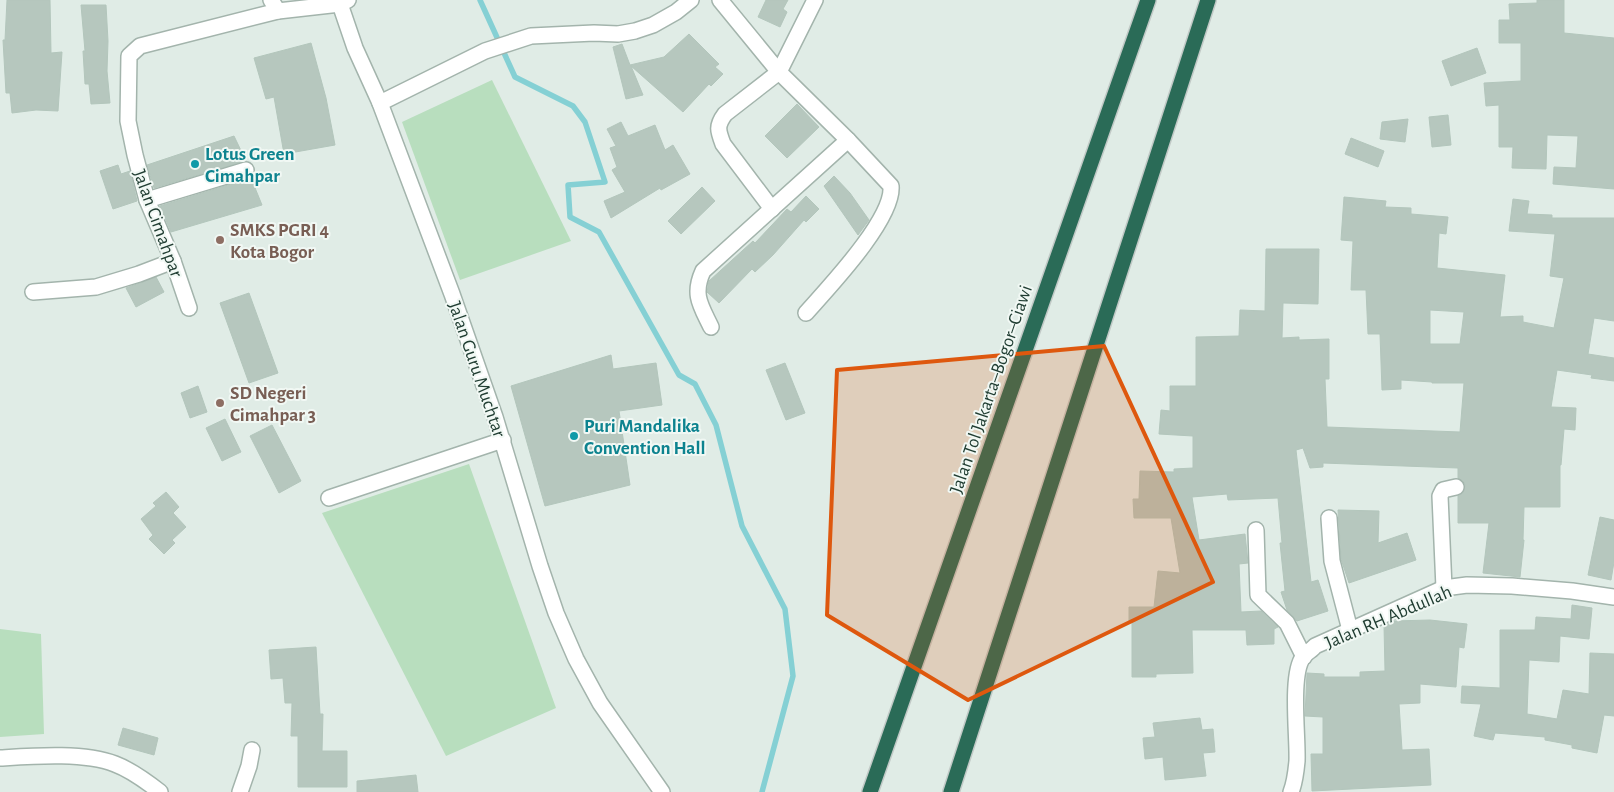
<svg xmlns="http://www.w3.org/2000/svg" width="1614" height="792" font-family="'Alegreya Sans',sans-serif">
  <style>
    .green { fill: #b8debe }
    .lines { fill: none; stroke-linecap: round; stroke-linejoin: round }
    .stream { stroke: #85d0d4; stroke-width: 5.5 }
    .building { fill: #b6c7be; stroke: #b3c6bc; fill-rule: evenodd }
    .minor-casing { stroke: #a3b4ac; stroke-width: 18 }
    .tertiary-casing { stroke: #a3b4ac; stroke-width: 18 }
    .motorway-casing { stroke: #c1c9c6; stroke-width: 18 }
    .minor { stroke: #fff; stroke-width: 15 }
    .tertiary { stroke: #fff; stroke-width: 15 }
    .motorway { stroke: #2a6b57; stroke-width: 15 }
    .marked { fill: #de580e; fill-opacity: 0.2; stroke: #de580e; stroke-width: 4; stroke-linejoin: round }
    .culture-dot { fill: #0f9aa8; stroke: #f1f8f4; stroke-width: 2 }
    .education-dot { fill: #8d6e63; stroke: #f1f8f4; stroke-width: 2 }
    .labels { text-anchor: middle; stroke-width: 4; stroke-linejoin: round; paint-order: stroke }
    .culture-label { font-size: 19px; font-weight: bold; fill: #0d838f; stroke: #f1f8f4; text-anchor: start }
    .street-label { font-size: 19px; fill: #203d32; stroke: #f1f8f4 }
    .education-label { font-size: 19px; font-weight: bold; fill: #785e54; stroke: #f1f8f4; text-anchor: start }
  </style>
  <rect width="100%" height="100%" fill="#e0ece6"/>
  <g class="green">
    <path d="M492 80 571 241 460 280 402 122Z"/>
    <path d="M469 464 556 708 446 756 322 513Z"/>
    <path d="M0 629 41 634 44 734 0 737Z"/>
  </g>
  <g class="lines">
    <path class="stream" d="M480 0 515 77 573 106 585 122 605 182 568 185 570 217 599 232 679 375 695 384 716 425 742 526 785 609 793 676 762 792"/>
  </g>
  <g class="building">
    <path d="M7 0H50L51 53 62 52 58 111 36 110 12 113 10 93H6L3 40H5Z"/>
    <path d="M766 0H788L783 9 787 12 780 27 758 17Z"/>
    <path d="M1537 0H1564V33L1614 38V189L1553 184 1554 167 1576 168 1578 136 1547 135 1546 169 1512 168 1513 147H1499V105L1486 106 1484 83 1521 81V43H1499V20H1510L1509 4 1537 3Z"/>
    <path d="M81 5H106L108 41 107 71 110 103 91 104 89 84H85L83 51H85Z"/>
    <path d="M689 34 719 64 715 67 723 74 711 86 709 84 683 112 631 66 643 95 626 99 613 47 622 44 630 65 664 57Z"/>
    <path d="M311 43 326 98 335 145 284 154 274 97 266 99 254 58Z"/>
    <path d="M1477 48 1486 73 1451 86 1442 61Z"/>
    <path d="M797 104 819 127 787 158 765 136Z"/>
    <path d="M1448 115 1451 145 1432 147 1429 117Z"/>
    <path d="M1408 119 1405 142 1380 139 1382 122Z"/>
    <path d="M621 122 628 136 655 125 665 150 673 145 690 174 661 190 660 188 611 218 604 201 625 192 612 170 617 167 610 148 616 146 607 129Z"/>
    <path d="M234 136 246 161 154 188 147 165Z"/>
    <path d="M1351 138 1384 151 1378 167 1345 154Z"/>
    <path d="M118 165 121 174 130 171 137 201 113 209 100 171Z"/>
    <path d="M834 176 850 193 869 220 858 235 824 186Z"/>
    <path d="M251 178 262 205 171 232 160 206Z"/>
    <path d="M702 187 715 201 681 234 668 221Z"/>
    <path d="M806 196 819 209 806 222 804 220 773 255 755 272 752 269 719 303 707 292 709 281 753 241 755 243 787 209 791 212Z"/>
    <path d="M1344 197 1386 201 1385 207 1411 208V214L1448 217 1446 234 1439 233 1437 268 1505 275 1500 317 1523 316V322L1554 328 1564 278 1550 276 1555 234 1509 231 1513 199 1529 201 1527 214 1552 215V218H1614V321L1594 318 1588 354 1614 358V381L1591 378 1592 375 1557 370 1551 407 1576 408 1575 430 1564 429 1561 465H1560V507H1524L1523 540H1524L1520 577 1483 573 1489 523H1458V496L1463 493 1465 485 1463 481 1458 478V468L1323 463V467L1310 468 1303 448 1296 450 1311 582 1318 580 1328 611 1297 621 1287 610 1281 592 1285 591 1280 543H1282L1278 498 1228 500 1227 494 1192 497 1199 540 1245 534 1248 563 1239 564 1241 612 1261 611 1278 627 1274 629V644L1247 645 1246 630H1192L1193 673 1156 674V677H1132V622H1129V607H1154L1158 571 1180 573 1171 518H1134L1133 499H1139L1140 471 1174 472V469L1193 468V436L1159 434 1161 410 1170 411V386H1196V337L1239 336 1240 310 1265 311 1266 249H1319L1318 304 1283 303 1282 338 1299 337V340L1329 339V379H1325L1327 427 1460 432 1464 383H1432V382L1401 380V389L1382 390 1380 334H1368L1366 290H1351L1353 241 1341 240ZM1430 310 1464 312 1460 344H1430Z"/>
    <path d="M156 277 164 292 136 307 126 288Z"/>
    <path d="M249 293 278 373 249 383 220 303Z"/>
    <path d="M611 355 613 369 656 363 662 405 619 411 630 485 545 506 511 386Z"/>
    <path d="M785 363 805 413 786 420 766 370Z"/>
    <path d="M198 386 207 412 190 418 181 393Z"/>
    <path d="M225 419 241 452 222 461 206 428Z"/>
    <path d="M272 425 301 481 279 493 250 436Z"/>
    <path d="M166 492 179 507 173 513 186 527 172 540 175 543 164 554 149 539 153 535 141 519 156 506 153 503Z"/>
    <path d="M1338 510 1379 511 1378 543 1407 533 1416 560 1349 583 1341 559Z"/>
    <path d="M1600 517 1614 520V562L1611 580 1588 575Z"/>
    <path d="M1572 605 1592 608 1589 639 1560 636 1559 662 1529 660 1527 714 1557 719 1563 690 1589 694 1590 653 1614 654V716L1604 715 1597 753 1572 748V745L1545 740V737L1495 733 1493 740 1474 736 1481 704 1461 703 1462 686 1500 688V630H1535L1536 617 1571 619Z"/>
    <path d="M1430 620 1467 624 1464 648 1459 647 1456 687 1420 684V703L1399 704 1402 750 1429 749 1431 785 1312 791 1311 754H1323V717L1305 716 1307 673 1324 674V677H1360V672L1385 671 1384 625 1393 621Z"/>
    <path d="M316 647 320 714H323L322 751H347V787H298V736H291L292 703H285L283 678 271 679 269 650Z"/>
    <path d="M1200 718 1202 730 1213 729 1215 752 1203 753 1206 776 1165 780 1163 757 1145 759 1143 738 1155 737 1153 723Z"/>
    <path d="M123 728 158 738 154 755 118 745Z"/>
    <path d="M416 775 418 792H357V781Z"/>
  </g>
  <g class="lines">
    <defs>
      <g id="minor">
        <path d="M271 0 278 11 340 4 348 0"/>
        <path d="M720 0 779 72 848 140 891 186C894 219 828 288 806 313"/>
        <path d="M340 4 355 48 380 103 452 294 495 417 540 566 556 613 576 659 600 703 662 792"/>
        <path d="M380 103 485 51 531 36 594 33 618 34 635 31 653 25 676 12 691 0"/>
        <path d="M147 200 246 170"/>
        <path d="M772 209 723 144C718 131 716 126 725 114L779 72 815 0"/>
        <path d="M33 292 96 287 139 274 173 261"/>
        <path d="M189 308 173 261 147 200 135 155 128 121 129 56 140 46 278 11"/>
        <path d="M711 327C701 306 692 295 703 271L848 140"/>
        <path d="M329 498 503 440"/>
        <path d="M1329 518 1332 561 1350 630"/>
        <path d="M1256 530 1258 595 1287 623 1304 657"/>
        <path d="M1444 588 1440 496 1443 490 1456 487"/>
        <path d="M240 792 249 766 252 750"/>
      </g>
      <g id="tertiary">
        <path d="M0 758C33 756 84 752 115 764 131 770 146 781 160 792"/>
        <path d="M1291 792C1295 782 1296 772 1297 761 1298 737 1290 675 1303 657 1306 653 1312 650 1315 646L1444 588 1467 585 1512 586 1572 591 1614 597"/>
      </g>
      <g id="motorway">
        <path d="M870 792 1148 0"/>
        <path d="M951 792 1208 0"/>
      </g>
    </defs>
    <use href="#minor" class="minor-casing"/>
    <use href="#tertiary" class="tertiary-casing"/>
    <use href="#motorway" class="motorway-casing"/>
    <use href="#minor" class="minor"/>
    <use href="#tertiary" class="tertiary"/>
    <use href="#motorway" class="motorway"/>
  </g>
  <path class="marked" d="M1104 346 1213 582 968 700 827 615 837 370Z"/>
  <g class="culture-dot">
    <circle cx="195" cy="164" r="5"/>
    <circle cx="574" cy="436" r="5"/>
  </g>
  <g class="education-dot">
    <circle cx="220" cy="240" r="5"/>
    <circle cx="220" cy="403" r="5"/>
  </g>
  <g class="labels">
    <g class="culture-label">
      <text x="205" y="160">Lotus Green<tspan x="205" dy="22">Cimahpar</tspan></text>
      <text x="584" y="432">Puri Mandalika<tspan x="584" dy="22">Convention Hall</tspan></text>
    </g>
    <g class="street-label">
      <text transform="translate(159 223) rotate(70)" y="7">Jalan Cimahpar</text>
      <text transform="translate(478 369) rotate(71)" y="7">Jalan Guru Muchtar</text>
      <text transform="translate(990 389) rotate(-71)" y="7">Jalan Tol Jakarta–Bogor–Ciawi</text>
      <text transform="translate(1388 616) rotate(-23)" y="7">Jalan RH Abdullah</text>
    </g>
    <g class="education-label">
      <text x="230" y="236">SMKS PGRI 4<tspan x="230" dy="22">Kota Bogor</tspan></text>
      <text x="230" y="399">SD Negeri<tspan x="230" dy="22">Cimahpar 3</tspan></text>
    </g>
  </g>
</svg>
